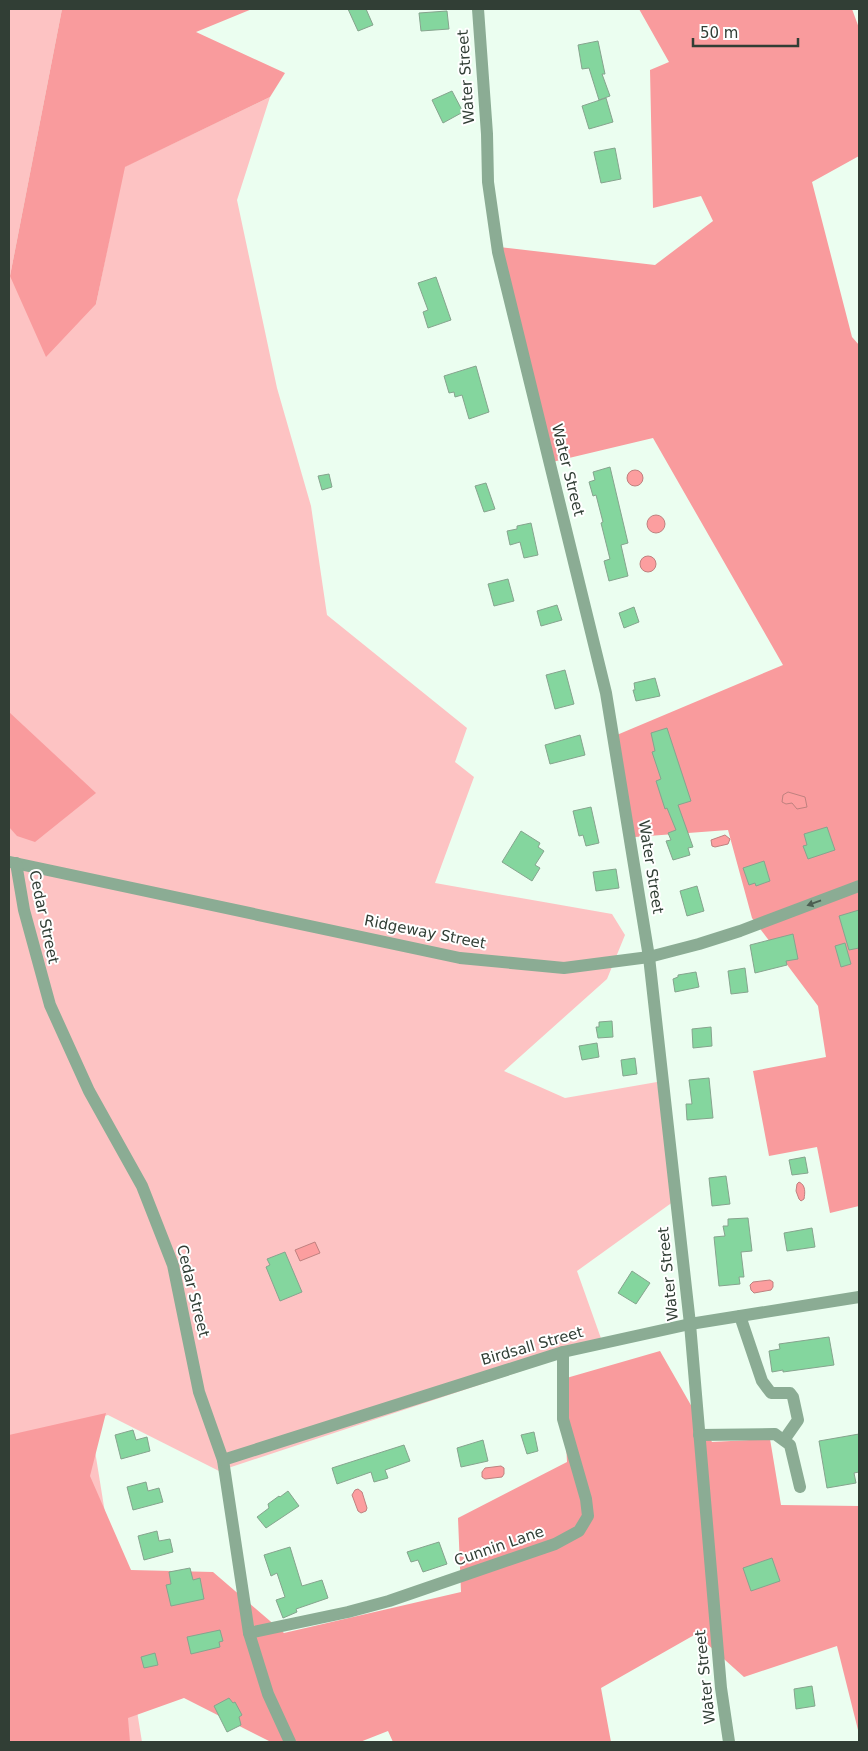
<svg xmlns="http://www.w3.org/2000/svg" width="868" height="1751" font-family="'DejaVu Sans',sans-serif">
  <style>
    .green { fill: #fdc3c3 }
    .forest { fill: #f99b9d }
    .water { fill: #fc9e9f; stroke: #bf817f }
    .building { fill: #84d69e; stroke: #86a48e }
    .lines { fill: none; stroke-linecap: round; stroke-linejoin: round }
    .minor { stroke: #8bac94; stroke-width: 12 }
    .oneway { fill: #4c5f52 }
    .labels { text-anchor: middle; stroke-width: 4; stroke-linejoin: round; paint-order: stroke }
    .street-label { font-size: 15px; fill: #313e35; stroke: #fff }
  </style>
  <rect width="100%" height="100%" fill="#ebfef0"/>
  <path class="green" d="M9 9H62L10 276 96 304 124 167 270 97 237 200 277 388 311 506 327 615 467 728 455 762 474 777 435 883 612 914 625 935 607 979 504 1071 565 1098 657 1082 677 1199 577 1271 603 1344 219 1471 108 1415 90 1420 142 1742H9Z"/>
  <g class="forest">
    <path d="M62 9H252L196 32 285 73 270 97 125 167 96 304 46 357 10 276Z"/>
    <path d="M639 9H852L859 28V156L812 182 852 337 859 345V1206L830 1213 817 1147 769 1156 753 1071 826 1057 818 1006 752 918 728 830 635 837 612 737 783 665 653 438 548 463 499 247 655 265 713 221 701 196 653 208 650 70 669 62Z"/>
    <path d="M9 712 96 793 35 842 17 836 9 827Z"/>
    <path d="M660 1351 712 1442 770 1439 781 1505 859 1506V1734L837 1646 744 1677 696 1634 601 1688 611 1742H393L388 1731 360 1742H271L184 1698 128 1718 130 1742H9V1435L106 1413 90 1476 131 1570 213 1572 284 1633 461 1592 458 1518 567 1462 563 1379Z"/>
  </g>
  <g class="water">
    <circle cx="635" cy="478" r="8"/>
    <circle cx="656" cy="524" r="9"/>
    <circle cx="648" cy="564" r="8"/>
    <path d="M788 792 805 797 807 807 797 809 792 803 786 804 782 802 783 795Z"/>
    <path d="M725 835 730 839 728 844 715 847 712 846 711 840Z"/>
    <path d="M799 1182C806 1185 805 1193 804 1199L801 1201 799 1199 796 1191 797 1184Z"/>
    <path d="M315 1242 320 1253 300 1261 295 1250Z"/>
    <path d="M770 1280 773 1282V1287L771 1290 754 1293 751 1290 750 1285 753 1282Z"/>
    <path d="M501 1466 504 1468V1474L502 1477 485 1479 482 1477V1472L485 1468Z"/>
    <path d="M358 1489 362 1492 367 1508 366 1511 361 1513 358 1511 352 1495 355 1490Z"/>
  </g>
  <g class="building">
    <path d="M348 9H366L373 25 358 31Z"/>
    <path d="M447 11 449 29 421 31 419 13Z"/>
    <path d="M598 41 605 74H602L610 96 599 100 589 68 582 69 578 45Z"/>
    <path d="M452 91 463 112 443 123 432 100Z"/>
    <path d="M606 98 613 122 589 129 582 106Z"/>
    <path d="M615 148 621 179 601 183 594 152Z"/>
    <path d="M436 277 451 320 428 328 423 312 428 310 418 283Z"/>
    <path d="M476 366 489 412 469 419 462 395 455 397 454 392 449 393 444 376Z"/>
    <path d="M610 467 628 543 621 545 628 576 609 581 604 561 610 559 601 523 603 522 596 495 593 496 589 482 595 480 593 472Z"/>
    <path d="M329 474 332 487 322 490 318 476Z"/>
    <path d="M486 483 495 509 484 512 475 486Z"/>
    <path d="M531 523 538 555 524 558 520 542 510 545 507 531 517 529V526Z"/>
    <path d="M508 579 514 601 494 606 488 584Z"/>
    <path d="M557 605 562 620 541 626 537 611Z"/>
    <path d="M634 607 639 622 624 628 619 613Z"/>
    <path d="M565 670 574 704 555 709 546 675Z"/>
    <path d="M655 678 660 696 636 701 633 690H635L634 683Z"/>
    <path d="M667 728 691 801 678 805 693 847 688 848 690 855 673 860 666 841 671 840 668 833 676 830 667 808 665 809 656 781 661 779 652 752 655 751 651 733Z"/>
    <path d="M580 735 585 755 550 764 545 745Z"/>
    <path d="M591 807 599 843 586 846 583 835 579 836 573 811Z"/>
    <path d="M827 827 835 850 808 859 803 846 807 845 804 834Z"/>
    <path d="M521 831 540 843 538 847 544 851 535 865 540 868 532 881 502 862Z"/>
    <path d="M764 861 770 881 756 886 755 883 749 885 743 868Z"/>
    <path d="M616 869 619 888 596 891 593 872Z"/>
    <path d="M697 886 704 911 687 916 680 891Z"/>
    <path d="M859 910V948L849 950 839 916Z"/>
    <path d="M793 934 798 959 786 961 787 965 755 973 750 945Z"/>
    <path d="M845 943 851 964 841 967 835 946Z"/>
    <path d="M745 968 748 992 731 994 728 971Z"/>
    <path d="M696 972 699 987 675 992 673 979 678 977V975Z"/>
    <path d="M612 1021 613 1037 598 1038 596 1027H599V1022Z"/>
    <path d="M711 1027 712 1046 693 1048 692 1029Z"/>
    <path d="M597 1043 599 1057 582 1060 579 1046Z"/>
    <path d="M635 1058 637 1074 623 1076 621 1060Z"/>
    <path d="M709 1078 713 1118 687 1120 686 1104H692L689 1080Z"/>
    <path d="M805 1157 808 1173 792 1175 789 1160Z"/>
    <path d="M726 1176 730 1204 712 1206 709 1178Z"/>
    <path d="M748 1218 752 1251 741 1252 744 1277H739L740 1284 719 1286 714 1237 725 1236 723 1226H728V1219Z"/>
    <path d="M812 1228 815 1247 787 1251 784 1233Z"/>
    <path d="M285 1252 302 1292 280 1301 266 1267 270 1265 267 1259Z"/>
    <path d="M632 1271 650 1283 636 1304 618 1293Z"/>
    <path d="M829 1337 834 1365 783 1372V1370L772 1372 769 1351 780 1349 779 1344Z"/>
    <path d="M133 1430 136 1440 147 1437 150 1451 121 1459 115 1435Z"/>
    <path d="M534 1432 538 1451 527 1454 521 1435Z"/>
    <path d="M859 1434V1472L854 1473 856 1483 827 1488 819 1441Z"/>
    <path d="M483 1440 488 1461 461 1467 457 1448Z"/>
    <path d="M404 1445 410 1461 385 1470 388 1478 374 1482 371 1472 337 1484 332 1468Z"/>
    <path d="M146 1482 148 1491 159 1488 163 1502 133 1510 127 1487Z"/>
    <path d="M288 1491 299 1506 266 1528 257 1517 269 1508 268 1504 279 1496 280 1497Z"/>
    <path d="M157 1531 159 1541 170 1539 173 1552 144 1560 138 1536Z"/>
    <path d="M439 1542 447 1564 423 1572 418 1560 411 1562 407 1552Z"/>
    <path d="M290 1547 302 1586 322 1580 328 1598 296 1609 297 1612 283 1618 276 1600 285 1597 277 1573 271 1576 264 1555Z"/>
    <path d="M772 1558 780 1581 751 1591 743 1568Z"/>
    <path d="M190 1568 193 1580 200 1578 204 1599 171 1606 166 1585 171 1584 169 1572Z"/>
    <path d="M220 1630 223 1641 219 1642 220 1647 191 1654 187 1637Z"/>
    <path d="M155 1653 158 1665 144 1668 141 1657Z"/>
    <path d="M812 1686 815 1706 796 1709 794 1689Z"/>
    <path d="M229 1698 233 1703 235 1702 242 1715 239 1717 241 1725 227 1732 214 1706Z"/>
  </g>
  <g class="lines">
    <g class="minor">
      <path d="M478 9 487 134 488 182 498 252 606 693 649 957 690 1324 721 1688 729 1742"/>
      <path d="M10 862 460 958 564 968 649 957 699 944 740 931 859 886"/>
      <path d="M16 863 24 910 50 1005 89 1091 142 1186 173 1265 199 1392 223 1460 249 1633 268 1694 290 1742"/>
      <path d="M740 1316 762 1381 771 1393H790L793 1397 798 1420 784 1440"/>
      <path d="M699 1435 775 1434 790 1445 800 1487"/>
      <path d="M223 1460 563 1352 690 1324 859 1297"/>
      <path d="M249 1633 348 1612 389 1601 555 1544 579 1531 588 1516 586 1499 563 1419V1352"/>
    </g>
  </g>
  <defs><path id="oneway-solid" d="M-6-.8H1V-3.2L6.5 0L1 3.2V.8H-6Z" transform="scale(1.25)"/></defs>
  <use class="oneway" href="#oneway-solid" transform="translate(814 903) rotate(160)"/>
  <g class="labels">
    <g class="street-label">
      <text transform="translate(466 77) rotate(-94)" y="5">Water Street</text>
      <text transform="translate(568 470) rotate(76)" y="5">Water Street</text>
      <text transform="translate(651 867) rotate(81)" y="5">Water Street</text>
      <text transform="translate(44 917) rotate(78)" y="5">Cedar Street</text>
      <text transform="translate(425 932) rotate(11)" y="5">Ridgeway Street</text>
      <text transform="translate(668 1274) rotate(-96)" y="5">Water Street</text>
      <text transform="translate(193 1291) rotate(76)" y="5">Cedar Street</text>
      <text transform="translate(532 1346) rotate(-16)" y="5">Birdsall Street</text>
      <text transform="translate(499 1546) rotate(-19)" y="5">Cunnin Lane</text>
      <text transform="translate(705 1677) rotate(-96)" y="5">Water Street</text>
    </g>
  </g>
  <rect width="868" height="1751" fill="none" stroke="#313e35" stroke-width="20"/>
  <path d="M693 38v8h105v-8" fill="none" stroke="#313e35" stroke-width="2.5"/>
  <text x="700" y="38" font-size="15" fill="#313e35" stroke="#ffffff" stroke-width="4" paint-order="stroke">50 m</text>
</svg>
